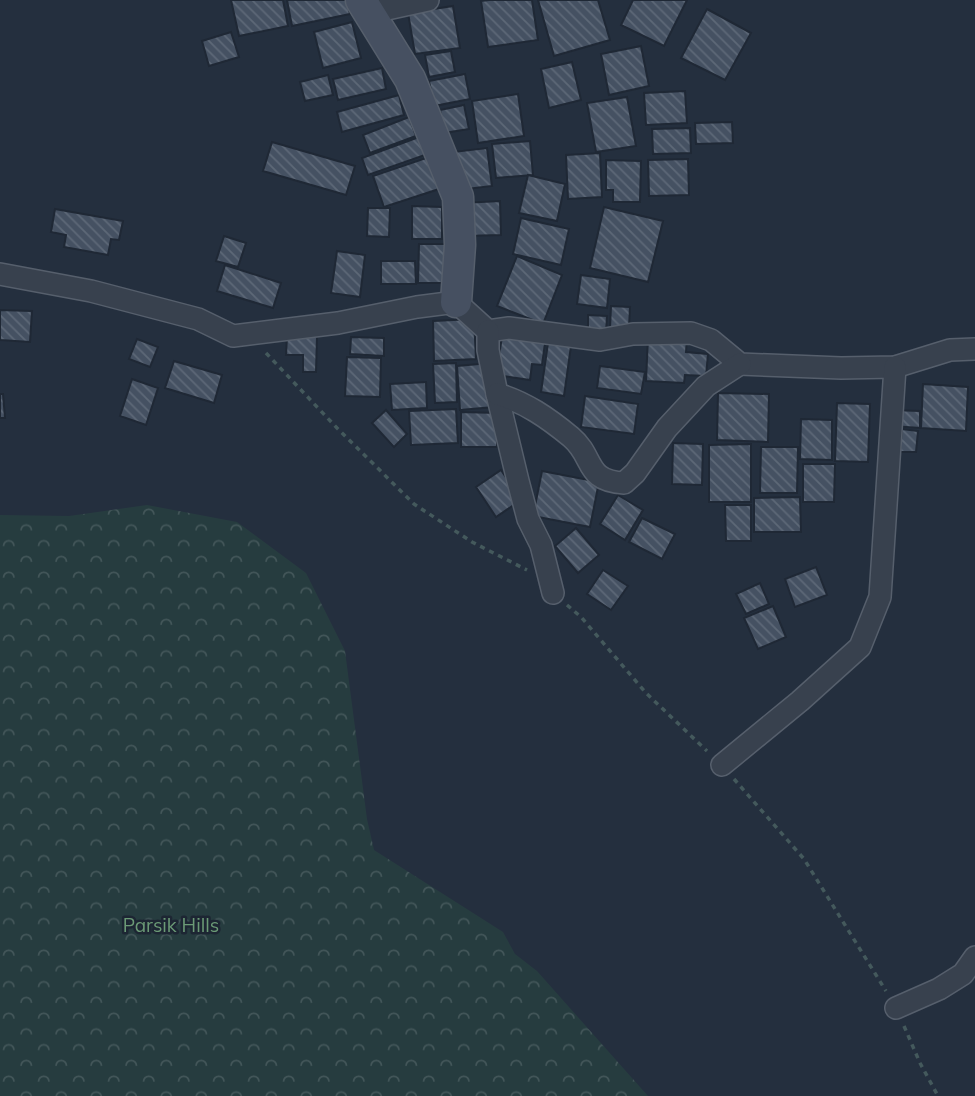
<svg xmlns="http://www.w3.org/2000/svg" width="975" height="1096" font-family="Mulish,sans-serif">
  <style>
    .forest { fill: url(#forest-crowns) }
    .building { fill: url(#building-back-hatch); stroke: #1f2835; stroke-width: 2 }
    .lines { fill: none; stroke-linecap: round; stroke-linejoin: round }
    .street-casing { stroke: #565f6c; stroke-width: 24 }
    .secondary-casing { stroke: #565f6c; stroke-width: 33 }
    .path { stroke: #44595c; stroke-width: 3.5; stroke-dasharray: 5 5; stroke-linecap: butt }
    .street { stroke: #38414e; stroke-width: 21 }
    .secondary { stroke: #465061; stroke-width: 30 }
    .labels { text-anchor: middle; stroke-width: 5; stroke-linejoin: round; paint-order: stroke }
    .park-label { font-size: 19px; fill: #6b9a76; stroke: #1d2633 }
  </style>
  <defs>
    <pattern id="forest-crowns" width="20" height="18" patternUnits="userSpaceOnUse" patternTransform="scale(1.75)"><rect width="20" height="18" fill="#263c3f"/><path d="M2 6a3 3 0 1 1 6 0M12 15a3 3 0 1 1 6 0" fill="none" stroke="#435659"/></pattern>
    <pattern id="building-back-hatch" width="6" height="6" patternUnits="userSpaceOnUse" patternTransform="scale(1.75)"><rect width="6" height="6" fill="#455162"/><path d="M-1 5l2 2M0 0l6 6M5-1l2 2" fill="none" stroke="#5d6877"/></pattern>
  </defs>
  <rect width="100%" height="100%" fill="#242f3e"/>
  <path class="forest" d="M147 505 237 522 306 573 345 651 367 819 374 850 503 932 515 954 537 971 648 1096H0V515L69 516Z"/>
  <g class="building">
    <path d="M231 0H283L288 26 239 36Z"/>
    <path d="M287 0H347L350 14 292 26Z"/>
    <path d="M489 0H532L538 40 488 47 481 1Z"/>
    <path d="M538 0H598L610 40 554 56Z"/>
    <path d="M633 0H687L664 46 621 25Z"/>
    <path d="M453 6 460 48 415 54 408 13Z"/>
    <path d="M707 9 751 33 725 80 681 58Z"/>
    <path d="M352 22 361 58 323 68 314 32Z"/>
    <path d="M231 32 239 57 209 66 202 41Z"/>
    <path d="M641 46 649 86 609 95 601 54Z"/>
    <path d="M451 51 455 72 429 77 425 55Z"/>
    <path d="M572 62 581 100 549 108 541 69Z"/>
    <path d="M382 68 386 89 338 100 333 79Z"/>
    <path d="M465 74 470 99 434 106 429 81Z"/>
    <path d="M328 75 333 95 305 101 300 82Z"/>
    <path d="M685 91 687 123 646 125 644 93Z"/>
    <path d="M518 94 524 136 478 143 472 101Z"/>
    <path d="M399 95 404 115 342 132 337 112Z"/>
    <path d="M627 97 636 146 596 152 587 103Z"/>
    <path d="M464 105 469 129 444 133 440 110Z"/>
    <path d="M409 117 416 136 370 153 363 135Z"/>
    <path d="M732 122 733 143 696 144 695 123Z"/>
    <path d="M690 128 691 153 653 154 652 129Z"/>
    <path d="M419 137 425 155 368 175 362 158Z"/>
    <path d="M530 141 533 175 496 178 492 144Z"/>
    <path d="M272 142 355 166 346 195 263 171Z"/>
    <path d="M487 148 492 186 458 190 453 152Z"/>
    <path d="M600 153 602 197 568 199 566 155Z"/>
    <path d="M429 157 439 189 384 207 373 176Z"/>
    <path d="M688 159 689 195 649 196 648 160Z"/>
    <path d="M606 160 641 161 640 202H613V190H606Z"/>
    <path d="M528 175 565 184 557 221 519 213Z"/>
    <path d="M500 201 501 235 463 236 462 203Z"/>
    <path d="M412 206 442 207V239H412Z"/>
    <path d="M604 207 663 221 648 282 590 268Z"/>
    <path d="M368 208H390L389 237 367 236Z"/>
    <path d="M55 209 123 221 119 240 111 239 108 255 64 247 66 235 51 232Z"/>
    <path d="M521 218 569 229 561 265 513 254Z"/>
    <path d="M224 236 246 243 238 267 216 261Z"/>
    <path d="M419 244H448L447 283H418Z"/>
    <path d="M337 251 365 255 360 297 331 293Z"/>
    <path d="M517 256 562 275 543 324 497 306Z"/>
    <path d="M381 261H415L416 284H381Z"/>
    <path d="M225 265 281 283 273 308 217 291Z"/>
    <path d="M581 275 610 279 607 308 577 304Z"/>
    <path d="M611 306 630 307 629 328H610Z"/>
    <path d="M0 310 32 311 30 342 0 340Z"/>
    <path d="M588 315 607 316 606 333 588 332Z"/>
    <path d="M474 319 476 359 434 361 433 321Z"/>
    <path d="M503 330 546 336 542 365 532 364 530 380 496 375Z"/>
    <path d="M287 336 317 337 316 372H303V355H286Z"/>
    <path d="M351 337 384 338V356L350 354Z"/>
    <path d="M648 337 687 339 686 352 708 354 706 376 685 375 684 383 646 381Z"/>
    <path d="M137 339 158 347 150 367 129 359Z"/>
    <path d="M548 343 571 346 564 396 541 392Z"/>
    <path d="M347 357 381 358 380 397 345 396Z"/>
    <path d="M174 361 222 375 214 403 165 388Z"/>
    <path d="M456 363 457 402 435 403 433 364Z"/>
    <path d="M490 363 494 407 460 410 457 366Z"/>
    <path d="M600 366 645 372 641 394 597 388Z"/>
    <path d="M132 379 158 388 146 425 120 416Z"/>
    <path d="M426 382 427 408 392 410 390 384Z"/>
    <path d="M923 384 968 387 966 431 921 428Z"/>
    <path d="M718 393 769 394 768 442 717 440Z"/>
    <path d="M0 394H3L5 418H0Z"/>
    <path d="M585 396 638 404 634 434 581 427Z"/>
    <path d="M837 403 870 404 868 462 835 461Z"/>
    <path d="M456 409 458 443 411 445 409 411Z"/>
    <path d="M386 410 407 434 394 447 372 423Z"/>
    <path d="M893 410 920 411V428L892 426Z"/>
    <path d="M461 412 498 413 497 447H461Z"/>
    <path d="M801 419 832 420V460L800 459Z"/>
    <path d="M902 429 918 431 916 452H900Z"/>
    <path d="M673 443 703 444 702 485 672 484Z"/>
    <path d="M751 444V502H709V445Z"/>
    <path d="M761 447H798L797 493H760Z"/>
    <path d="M803 464H835L834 502H803Z"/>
    <path d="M501 470 521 500 496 517 476 487Z"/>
    <path d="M542 471 599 482 590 527 533 516Z"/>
    <path d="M618 495 643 510 625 540 600 524Z"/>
    <path d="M800 497 801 532H754V498Z"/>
    <path d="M725 505H751V541H726Z"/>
    <path d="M642 518 675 534 662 559 629 542Z"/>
    <path d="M576 528 599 555 578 573 555 546Z"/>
    <path d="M816 567 827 595 795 607 785 579Z"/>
    <path d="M603 570 628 586 611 610 587 594Z"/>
    <path d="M760 583 769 604 746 614 736 594Z"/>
    <path d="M773 606 786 637 758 649 744 618Z"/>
  </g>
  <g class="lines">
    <defs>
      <g id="street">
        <path d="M369 13 428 0"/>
        <path d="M0 274 91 291 198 319 233 336 338 323 417 307 456 302 488 331 509 328 600 340 633 334 691 333 711 340 740 364 841 368 895 367 950 350 975 349"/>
        <path d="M488 331V350L497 394 518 481 528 519 541 545 553 593"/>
        <path d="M497 394C525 402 548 418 571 437 595 457 584 481 624 483L635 473 667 428 706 386 740 364"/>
        <path d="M722 765 800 701 860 647 880 597 895 367"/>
        <path d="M896 1008 939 989 963 974 975 957"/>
      </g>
      <path id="secondary" d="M361 0 410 79 458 197 460 245 456 302"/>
    </defs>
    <use href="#street" class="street-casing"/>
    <use href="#secondary" class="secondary-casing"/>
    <g class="path">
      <path d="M266 353 337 428 414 504 472 542 527 570"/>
      <path d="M567 605 581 617 646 693 707 751"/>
      <path d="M734 779 804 859 886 991"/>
      <path d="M904 1026 920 1063 938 1096"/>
    </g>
    <use href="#street" class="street"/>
    <use href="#secondary" class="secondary"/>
  </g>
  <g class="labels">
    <g class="park-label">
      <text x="171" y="932">Parsik Hills</text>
    </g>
  </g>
</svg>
